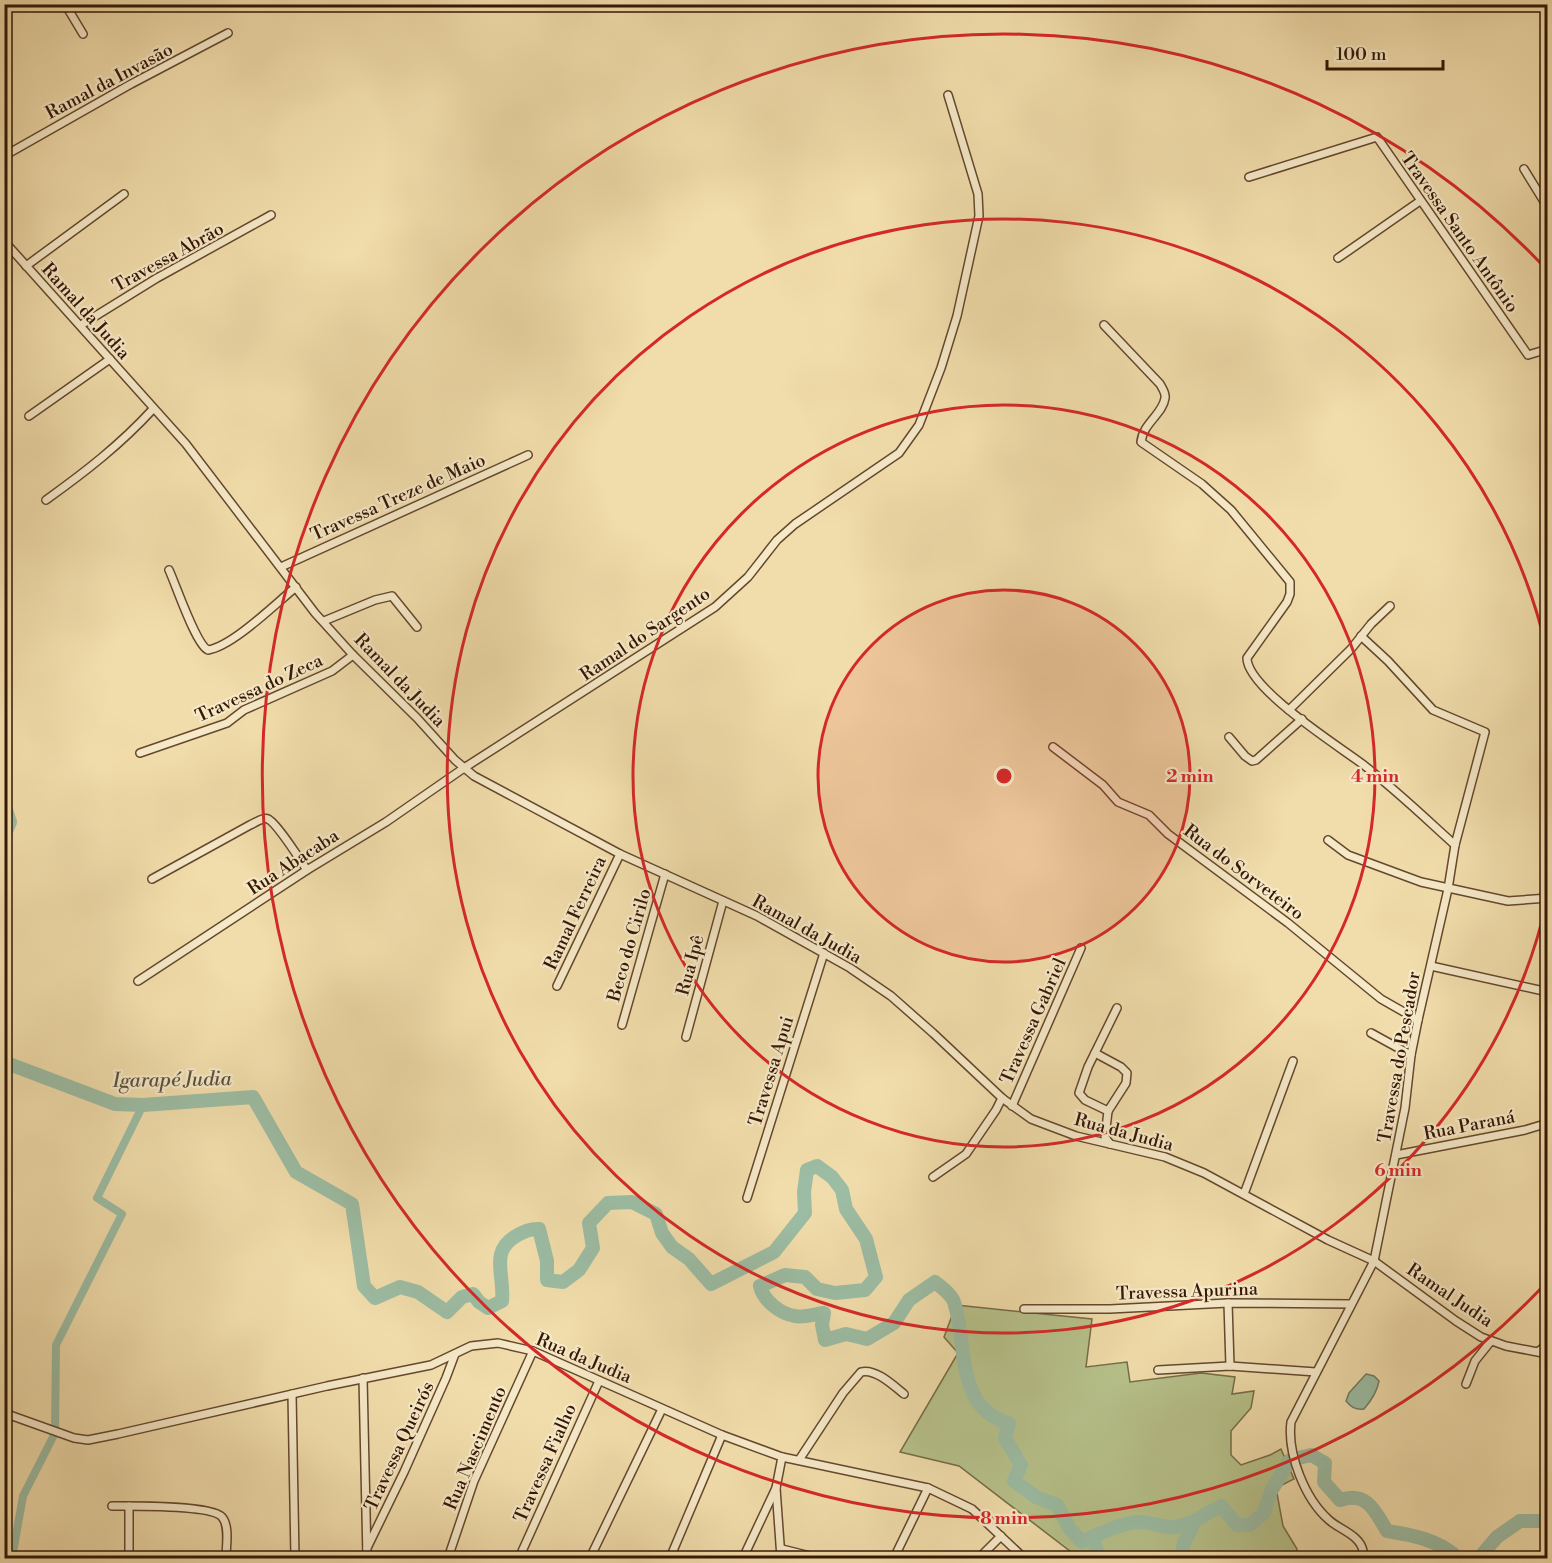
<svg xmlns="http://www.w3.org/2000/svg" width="1552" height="1563" font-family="'Libre Bodoni',serif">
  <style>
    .green { fill: #b7c28b; stroke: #766c48; stroke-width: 1.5 }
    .water { fill: #9cbda4; stroke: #737b64; stroke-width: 1.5 }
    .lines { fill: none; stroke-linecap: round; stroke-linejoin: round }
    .canal { stroke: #9cbda4; stroke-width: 8 }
    .river { stroke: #9cbda4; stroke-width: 14 }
    .minor-casing { stroke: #64482e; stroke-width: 10 }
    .minor { stroke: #f6e9c8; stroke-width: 7 }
    .ring { fill: none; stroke: #d62828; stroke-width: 3 }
    .labels { text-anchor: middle; stroke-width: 4.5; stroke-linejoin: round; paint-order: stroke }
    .street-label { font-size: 18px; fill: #351705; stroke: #f6e9c8 }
    .water-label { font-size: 20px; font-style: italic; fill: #59513d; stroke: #f6e9c8 }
    .centre { fill: #d62828; stroke: #f6e9c8; stroke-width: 3 }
    .ring-label { font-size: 18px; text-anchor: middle; font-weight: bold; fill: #d62828; stroke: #f6e9c8; stroke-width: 4.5; stroke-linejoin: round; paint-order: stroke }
  </style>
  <rect width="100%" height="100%" fill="#f1ddab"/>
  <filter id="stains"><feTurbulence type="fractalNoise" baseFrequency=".00333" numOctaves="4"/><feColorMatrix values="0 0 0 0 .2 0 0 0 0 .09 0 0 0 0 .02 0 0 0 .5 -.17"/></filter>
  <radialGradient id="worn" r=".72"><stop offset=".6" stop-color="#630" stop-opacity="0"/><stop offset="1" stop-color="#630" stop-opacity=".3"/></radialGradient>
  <path class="green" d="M956 1305 1092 1319 1086 1367 1127 1362 1130 1382 1201 1373 1235 1377 1232 1394 1254 1391 1251 1408 1231 1431V1455L1241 1465 1270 1455 1281 1449 1294 1479 1276 1488 1283 1526 1297 1549 1296 1558H1079L959 1466 900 1452 958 1353 944 1337Z"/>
  <path class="water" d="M1366 1374 1374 1376 1379 1381C1377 1392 1371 1401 1364 1409 1355 1410 1351 1407 1346 1401L1349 1393Z"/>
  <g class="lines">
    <path class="canal" d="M12 1558 23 1496 55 1433 56 1345 122 1214 97 1198 143 1105"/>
    <g class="river">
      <path d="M4 804 10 822 4 836"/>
      <path d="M4 1062 115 1104 143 1105 253 1097 296 1172 352 1204 364 1286 375 1298 400 1287 418 1292 447 1312 462 1297 473 1294 479 1302 488 1308 502 1301C505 1275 489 1252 516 1236 525 1231 529 1229 539 1229L547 1261V1280L563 1282 579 1270 593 1248 589 1223 608 1203 632 1202 656 1214 662 1233 672 1247 689 1259 711 1284 774 1252 805 1213 804 1192 807 1170 817 1166 832 1177 842 1190 846 1209 866 1239 876 1277 865 1290 835 1293 817 1289 805 1277 785 1275 760 1286C763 1300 780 1314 795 1316 803 1318 815 1314 824 1313L822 1325 825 1340 846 1334 867 1339 894 1323 909 1300 935 1282C941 1287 952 1295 954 1302 968 1343 954 1408 1009 1423L1005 1438 1021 1465 1014 1481 1036 1497 1057 1505 1070 1529 1082 1542C1100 1534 1119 1523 1139 1522 1151 1521 1163 1529 1175 1527 1193 1524 1205 1514 1221 1506L1237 1525H1250L1264 1513 1271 1491 1290 1460 1311 1455 1325 1463 1324 1482 1340 1500C1367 1491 1375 1511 1387 1531 1413 1535 1439 1540 1458 1558"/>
      <path d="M1092 1537 1100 1558"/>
      <path d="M1181 1558 1184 1543 1195 1521"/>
      <path d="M1479 1558 1497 1537 1520 1521H1548"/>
    </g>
    <defs>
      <g id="minor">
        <path d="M65 4 83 34"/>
        <path d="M4 156 131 84 228 33"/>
        <path d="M1524 169 1548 208"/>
        <path d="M1249 177 1377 137 1528 355 1548 349"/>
        <path d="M4 241 186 444 315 613 353 655 417 718 455 760 474 776 620 854 757 916 850 968 891 996 933 1033 1002 1098 1031 1119 1076 1136 1165 1157 1204 1173 1328 1240 1374 1261 1456 1321 1481 1337 1506 1346 1548 1354"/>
        <path d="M1338 258 1420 201"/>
        <path d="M26 266 124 194"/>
        <path d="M81 325 157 278 271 215"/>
        <path d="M1104 325 1160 384C1162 388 1166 393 1165 398 1163 414 1143 423 1141 442L1202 484 1231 510 1290 582V594L1287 602 1247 658C1247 688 1337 745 1361 763 1394 788 1424 817 1455 845"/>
        <path d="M29 416 110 359"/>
        <path d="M46 500C85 472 120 445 153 409"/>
        <path d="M281 567 528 455"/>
        <path d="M169 570C176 585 196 645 208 650 233 646 275 604 296 587"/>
        <path d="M324 621 375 600 392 596 417 627"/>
        <path d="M1289 710 1351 649 1371 624 1390 606"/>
        <path d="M1229 737 1245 756 1252 761 1256 760 1302 719"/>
        <path d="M1053 747 1103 785 1118 802 1149 815 1168 834 1288 923 1381 999 1418 1020"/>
        <path d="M140 753 227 723 244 710 332 671 353 655"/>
        <path d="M1328 840 1348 855 1421 882 1508 901 1548 898"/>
        <path d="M152 879 250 825C255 823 263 817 268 819 277 823 300 860 307 870"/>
        <path d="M1431 966 1548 992"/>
        <path d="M138 981 307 870 386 822 464 768 715 607 748 577 777 540 795 524 899 453 919 425 941 368 957 316 979 216 978 194 948 95"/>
        <path d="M557 986 620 854"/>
        <path d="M622 1025 665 874"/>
        <path d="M1371 1033 1411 1055"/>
        <path d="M686 1037 723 901"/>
        <path d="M1095 1053 1121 1067 1127 1073 1126 1083 1108 1111"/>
        <path d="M1012 1106 1081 948"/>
        <path d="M1108 1111 1085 1100 1079 1093 1088 1067 1117 1008"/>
        <path d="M1108 1111 1105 1137 1110 1144"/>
        <path d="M1396 1155 1525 1130 1548 1123"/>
        <path d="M933 1177 966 1154 996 1110 1002 1098"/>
        <path d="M1244 1194 1293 1061"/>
        <path d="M747 1198 824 953"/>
        <path d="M1228 1303 1230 1366"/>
        <path d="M1024 1309H1110L1228 1303 1351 1304"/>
        <path d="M1539 1351 1548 1344"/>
        <path d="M1158 1370 1230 1366 1316 1372"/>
        <path d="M363 1378 367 1558"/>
        <path d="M1466 1384 1475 1361 1491 1341"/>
        <path d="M292 1394 295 1558"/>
        <path d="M4 1413 74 1438 88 1440 118 1434 327 1386 431 1365 471 1346 498 1343 533 1351 722 1435 782 1457 928 1488 972 1509 1024 1558"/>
        <path d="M799 1460 843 1393 861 1372C875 1368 893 1385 904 1394"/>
        <path d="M112 1506C131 1506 212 1505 222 1517 230 1526 226 1547 226 1558"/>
        <path d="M367 1548 404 1472 446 1378 455 1354"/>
        <path d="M782 1549 818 1558"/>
        <path d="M129 1558V1506"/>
        <path d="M448 1558 474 1481 533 1351"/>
        <path d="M519 1558 599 1381"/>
        <path d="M590 1558 662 1409"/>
        <path d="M670 1558 722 1435"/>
        <path d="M743 1558 776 1488"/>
        <path d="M781 1558 776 1488 782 1457"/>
        <path d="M894 1558 928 1488"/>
        <path d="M979 1558 1001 1536"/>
        <path d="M1361 1558 1363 1551C1360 1535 1340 1530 1329 1520 1305 1499 1287 1454 1291 1422L1374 1261 1405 1108 1411 1055 1418 1020 1448 889 1455 845 1485 732 1433 710 1388 661 1361 636"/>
      </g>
    </defs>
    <use href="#minor" class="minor-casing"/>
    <use href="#minor" class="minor"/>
  </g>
  <circle cx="1004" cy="776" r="186" fill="#d62828" fill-opacity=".12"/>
  <g class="ring">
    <circle cx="1004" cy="776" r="186"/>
    <circle cx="1004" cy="776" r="371"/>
    <path d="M1547 901A557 557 0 1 1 1547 651"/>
    <path d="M1547 1282A742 742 0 1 1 1547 270"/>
  </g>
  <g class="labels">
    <g class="street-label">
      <text transform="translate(109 81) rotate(-28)" y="6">Ramal da Invasão</text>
      <text transform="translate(1460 232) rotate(55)" y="6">Travessa Santo Antônio</text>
      <text transform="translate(168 257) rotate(-29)" y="6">Travessa Abrão</text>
      <text transform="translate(86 311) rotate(48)" y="6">Ramal da Judia</text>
      <text transform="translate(398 497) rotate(-24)" y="6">Travessa Treze de Maio</text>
      <text transform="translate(645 634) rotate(-34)" y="6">Ramal do Sargento</text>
      <text transform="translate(400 680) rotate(46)" y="6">Ramal da Judia</text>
      <text transform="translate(259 688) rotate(-25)" y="6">Travessa do Zeca</text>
      <text transform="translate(293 862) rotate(-33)" y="6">Rua Abacaba</text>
      <text transform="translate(1244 872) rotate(37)" y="6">Rua do Sorveteiro</text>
      <text transform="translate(575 913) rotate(-65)" y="6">Ramal Ferreira</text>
      <text transform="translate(807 929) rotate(29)" y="6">Ramal da Judia</text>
      <text transform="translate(629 945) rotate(-74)" y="6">Beco do Cirilo</text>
      <text transform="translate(690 965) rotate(-75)" y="6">Rua Ipê</text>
      <text transform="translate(1033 1021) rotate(-66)" y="6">Travessa Gabriel</text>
      <text transform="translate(1399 1057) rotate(-80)" y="6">Travessa do Pescador</text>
      <text transform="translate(771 1071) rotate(-73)" y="6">Travessa Apui</text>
      <text transform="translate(1469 1125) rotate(-11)" y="6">Rua Paraná</text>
      <text transform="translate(1124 1132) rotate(15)" y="6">Rua da Judia</text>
      <text transform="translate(1187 1291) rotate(-2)" y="6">Travessa Apurina</text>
      <text transform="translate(1450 1295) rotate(34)" y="6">Ramal Judia</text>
      <text transform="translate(584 1358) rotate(23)" y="6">Rua da Judia</text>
      <text transform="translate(399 1446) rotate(-65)" y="6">Travessa Queirós</text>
      <text transform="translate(475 1448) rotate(-67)" y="6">Rua Nascimento</text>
      <text transform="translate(545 1463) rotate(-66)" y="6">Travessa Fialho</text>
    </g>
    <g class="water-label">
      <text transform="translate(172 1079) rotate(-1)" y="7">Igarapé Judia</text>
    </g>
  </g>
  <circle cx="1004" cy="776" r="9" class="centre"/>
  <g class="ring-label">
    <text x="1190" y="782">2 min</text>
    <text x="1375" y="782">4 min</text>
    <text x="1398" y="1176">6 min</text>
    <text x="1004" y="1524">8 min</text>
  </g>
  <rect width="1552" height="1563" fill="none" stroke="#f1ddab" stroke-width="24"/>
  <rect x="6" y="6" width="1540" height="1551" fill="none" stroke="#351705" stroke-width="3"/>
  <rect x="12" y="12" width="1528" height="1539" fill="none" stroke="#351705" stroke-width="1.5"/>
  <path d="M1327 60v9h116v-9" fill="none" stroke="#351705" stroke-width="3"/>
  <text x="1336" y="60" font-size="18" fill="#351705" stroke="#f6e9c8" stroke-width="4.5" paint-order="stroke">100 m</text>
  <rect width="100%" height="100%" filter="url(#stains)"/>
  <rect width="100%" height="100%" fill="url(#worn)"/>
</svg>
